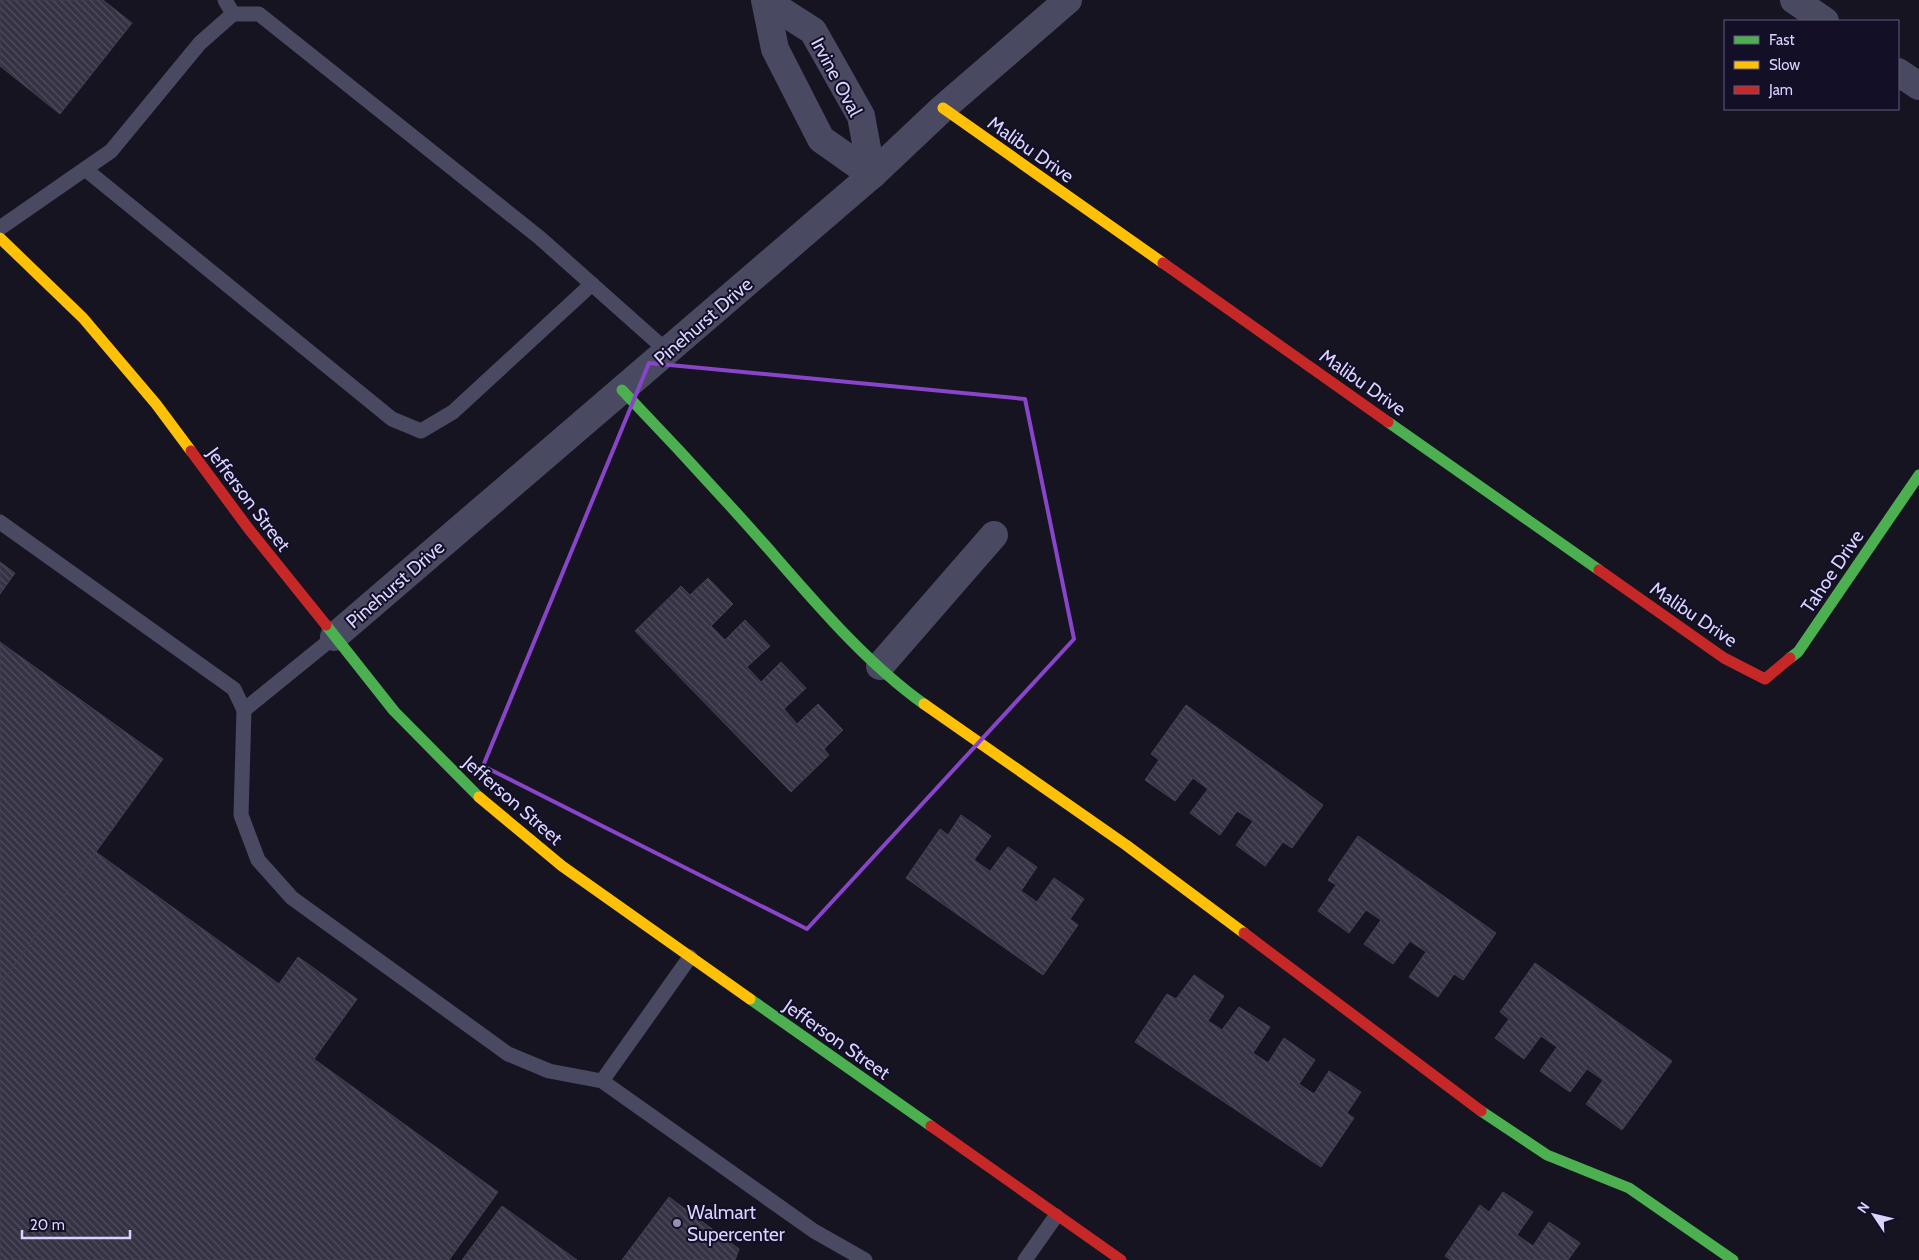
<svg xmlns="http://www.w3.org/2000/svg" width="1919" height="1260" font-family="Cabin,sans-serif">
  <style>
    .building { fill: url(#building-back-hatch); stroke: #433f54 }
    .lines { fill: none; stroke-linecap: round; stroke-linejoin: round }
    .lane { stroke: #4a4962; stroke-width: 15 }
    .street { stroke: #4a4962; stroke-width: 28 }
    .fast { stroke: #4caf50; stroke-width: 11 }
    .slow { stroke: #ffc107; stroke-width: 11 }
    .jam { stroke: #c62828; stroke-width: 11 }
    .marked { fill: none; stroke: #8945c9; stroke-width: 4; stroke-linejoin: round }
    .poi-dot { fill: #9591b1; stroke: #130f26; stroke-width: 2 }
    .labels { text-anchor: middle; stroke-width: 4; stroke-linejoin: round; paint-order: stroke }
    .street-label { font-size: 19px; fill: #d9d4ff; stroke: #130f26 }
    .poi-label { font-size: 19px; fill: #d9d4ff; stroke: #130f26; text-anchor: start }
  </style>
  <defs>
    <pattern id="building-back-hatch" width="6" height="6" patternUnits="userSpaceOnUse" patternTransform="scale(1.25)"><rect width="6" height="6" fill="#343243"/><path d="M-1 5l2 2M0 0l6 6M5-1l2 2" fill="none" stroke="#514f5f"/></pattern>
  </defs>
  <rect width="100%" height="100%" fill="#161421"/>
  <g class="building">
    <path d="M0 0H103L132 23 60 114 0 66Z"/>
    <path d="M0 562 15 573 0 594Z"/>
    <path d="M708 578 733 604 711 626 725 640 745 620 770 646 747 667 761 682 781 662 806 688 784 709 797 724 818 704 843 730 824 749 829 755 791 792 635 631 681 586 690 595Z"/>
    <path d="M0 642 163 759 0 985Z"/>
    <path d="M1186 705 1323 805 1292 848 1283 842 1265 866 1236 845 1253 821 1237 811 1220 835 1190 813 1208 789 1193 778 1175 801 1145 780 1159 760 1151 754Z"/>
    <path d="M961 815 991 836 974 860 990 871 1008 847 1037 867 1021 891 1037 902 1054 878 1084 899 1070 919 1078 925 1043 975 906 878 940 829 948 835Z"/>
    <path d="M1358 836 1496 933 1463 980 1454 974 1438 997 1409 977 1426 952 1410 941 1393 964 1364 944 1381 920 1366 910 1349 933 1318 911 1336 885 1328 880Z"/>
    <path d="M96 852 279 984 298 957 357 999 314 1059 498 1192 449 1260H0V985Z"/>
    <path d="M1535 963 1672 1061 1622 1130 1586 1104 1603 1080 1587 1069 1570 1092 1540 1071 1557 1047 1541 1036 1524 1059 1495 1038 1509 1019 1500 1012Z"/>
    <path d="M1194 975 1224 996 1208 1021 1222 1030 1239 1007 1270 1027 1253 1053 1268 1063 1284 1038 1315 1060 1299 1084 1314 1094 1329 1071 1361 1092 1347 1113 1354 1118 1321 1167 1135 1042 1167 994 1176 999Z"/>
    <path d="M1503 1192 1533 1212 1517 1235 1533 1246 1549 1222 1580 1243 1568 1260H1451L1445 1256 1480 1205 1489 1212Z"/>
    <path d="M669 1197 739 1249 735 1260H622Z"/>
    <path d="M502 1206 577 1260H462Z"/>
  </g>
  <g class="lines">
    <g class="lane">
      <path d="M225 0 233 14"/>
      <path d="M85 169 392 419 421 431 453 412 592 284"/>
      <path d="M0 228 111 151 200 43 233 14H259L540 238 667 351"/>
      <path d="M0 522 234 689 244 710 241 815 258 860 292 898 508 1054 549 1071 602 1081 814 1231 865 1260"/>
      <path d="M244 710 334 637"/>
      <path d="M602 1081 690 957"/>
      <path d="M1025 1260 1056 1216"/>
    </g>
    <g class="street">
      <path d="M765 0 775 49 821 139 872 175"/>
      <path d="M1794 0 1825 21"/>
      <path d="M766 1 813 31 861 116 872 175"/>
      <path d="M1898 72 1919 86"/>
      <path d="M334 637 872 175 943 108 1068 0"/>
      <path d="M880 666 994 535"/>
    </g>
    <g class="fast">
      <path d="M622 390C671 441 719 493 766 546 813 600 865 662 924 704"/>
      <path d="M1388 422 1599 570"/>
      <path d="M326 625 394 711 479 797"/>
      <path d="M1790 658 1798 652 1919 475"/>
      <path d="M750 999 931 1126"/>
      <path d="M1481 1111 1547 1155 1629 1188 1733 1260"/>
    </g>
    <g class="slow">
      <path d="M943 108 1163 263"/>
      <path d="M0 238 83 318 156 404 191 451"/>
      <path d="M924 704 1126 845 1244 933"/>
      <path d="M479 797 562 866 750 999"/>
    </g>
    <g class="jam">
      <path d="M1163 263 1388 422"/>
      <path d="M191 451 248 528 326 625"/>
      <path d="M1599 570 1724 658 1765 679 1790 658"/>
      <path d="M1244 933 1481 1111"/>
      <path d="M931 1126 1121 1260"/>
    </g>
  </g>
  <path class="marked" d="M649 363 1025 399 1074 639 807 929 483 766Z"/>
  <circle class="poi-dot" cx="677" cy="1223" r="5"/>
  <g class="labels">
    <g class="street-label">
      <text transform="translate(837 77) rotate(62)" y="7">Irvine Oval</text>
      <text transform="translate(1031 149) rotate(35)" y="7">Malibu Drive</text>
      <text transform="translate(703 321) rotate(-41)" y="7">Pinehurst Drive</text>
      <text transform="translate(1363 382) rotate(35)" y="7">Malibu Drive</text>
      <text transform="translate(249 499) rotate(53)" y="7">Jefferson Street</text>
      <text transform="translate(1832 571) rotate(-56)" y="7">Tahoe Drive</text>
      <text transform="translate(395 584) rotate(-41)" y="7">Pinehurst Drive</text>
      <text transform="translate(1694 614) rotate(34)" y="7">Malibu Drive</text>
      <text transform="translate(513 800) rotate(41)" y="7">Jefferson Street</text>
      <text transform="translate(837 1039) rotate(35)" y="7">Jefferson Street</text>
    </g>
    <g class="poi-label">
      <text x="687" y="1219">Walmart<tspan x="687" dy="22">Supercenter</tspan></text>
    </g>
  </g>
  <rect x="1724" y="20" width="175" height="90" fill="#130f26" stroke="#625e7d"/>
  <rect x="1734" y="36" width="25" height="8" fill="#4caf50" stroke="#625e7d"/>
  <text x="1769" y="45" font-size="15" fill="#d9d4ff">Fast</text>
  <rect x="1734" y="61" width="25" height="8" fill="#ffc107" stroke="#625e7d"/>
  <text x="1769" y="70" font-size="15" fill="#d9d4ff">Slow</text>
  <rect x="1734" y="86" width="25" height="8" fill="#c62828" stroke="#625e7d"/>
  <text x="1769" y="95" font-size="15" fill="#d9d4ff">Jam</text>
  <g transform="translate(1874 1215) rotate(305)" stroke="#130f26" stroke-width="4" paint-order="stroke">
  <path d="M0-4L9 19L0 12L-9 19Z" fill="#d9d4ff"/>
  <text y="-8" font-size="14" font-weight="bold" text-anchor="middle" fill="#d9d4ff">N</text>
  </g>
  <path d="M22 1230v8h108v-8" fill="none" stroke="#d9d4ff" stroke-width="2.5"/>
  <text x="30" y="1230" font-size="15" fill="#d9d4ff" stroke="#130f26" stroke-width="4" paint-order="stroke">20 m</text>
</svg>
